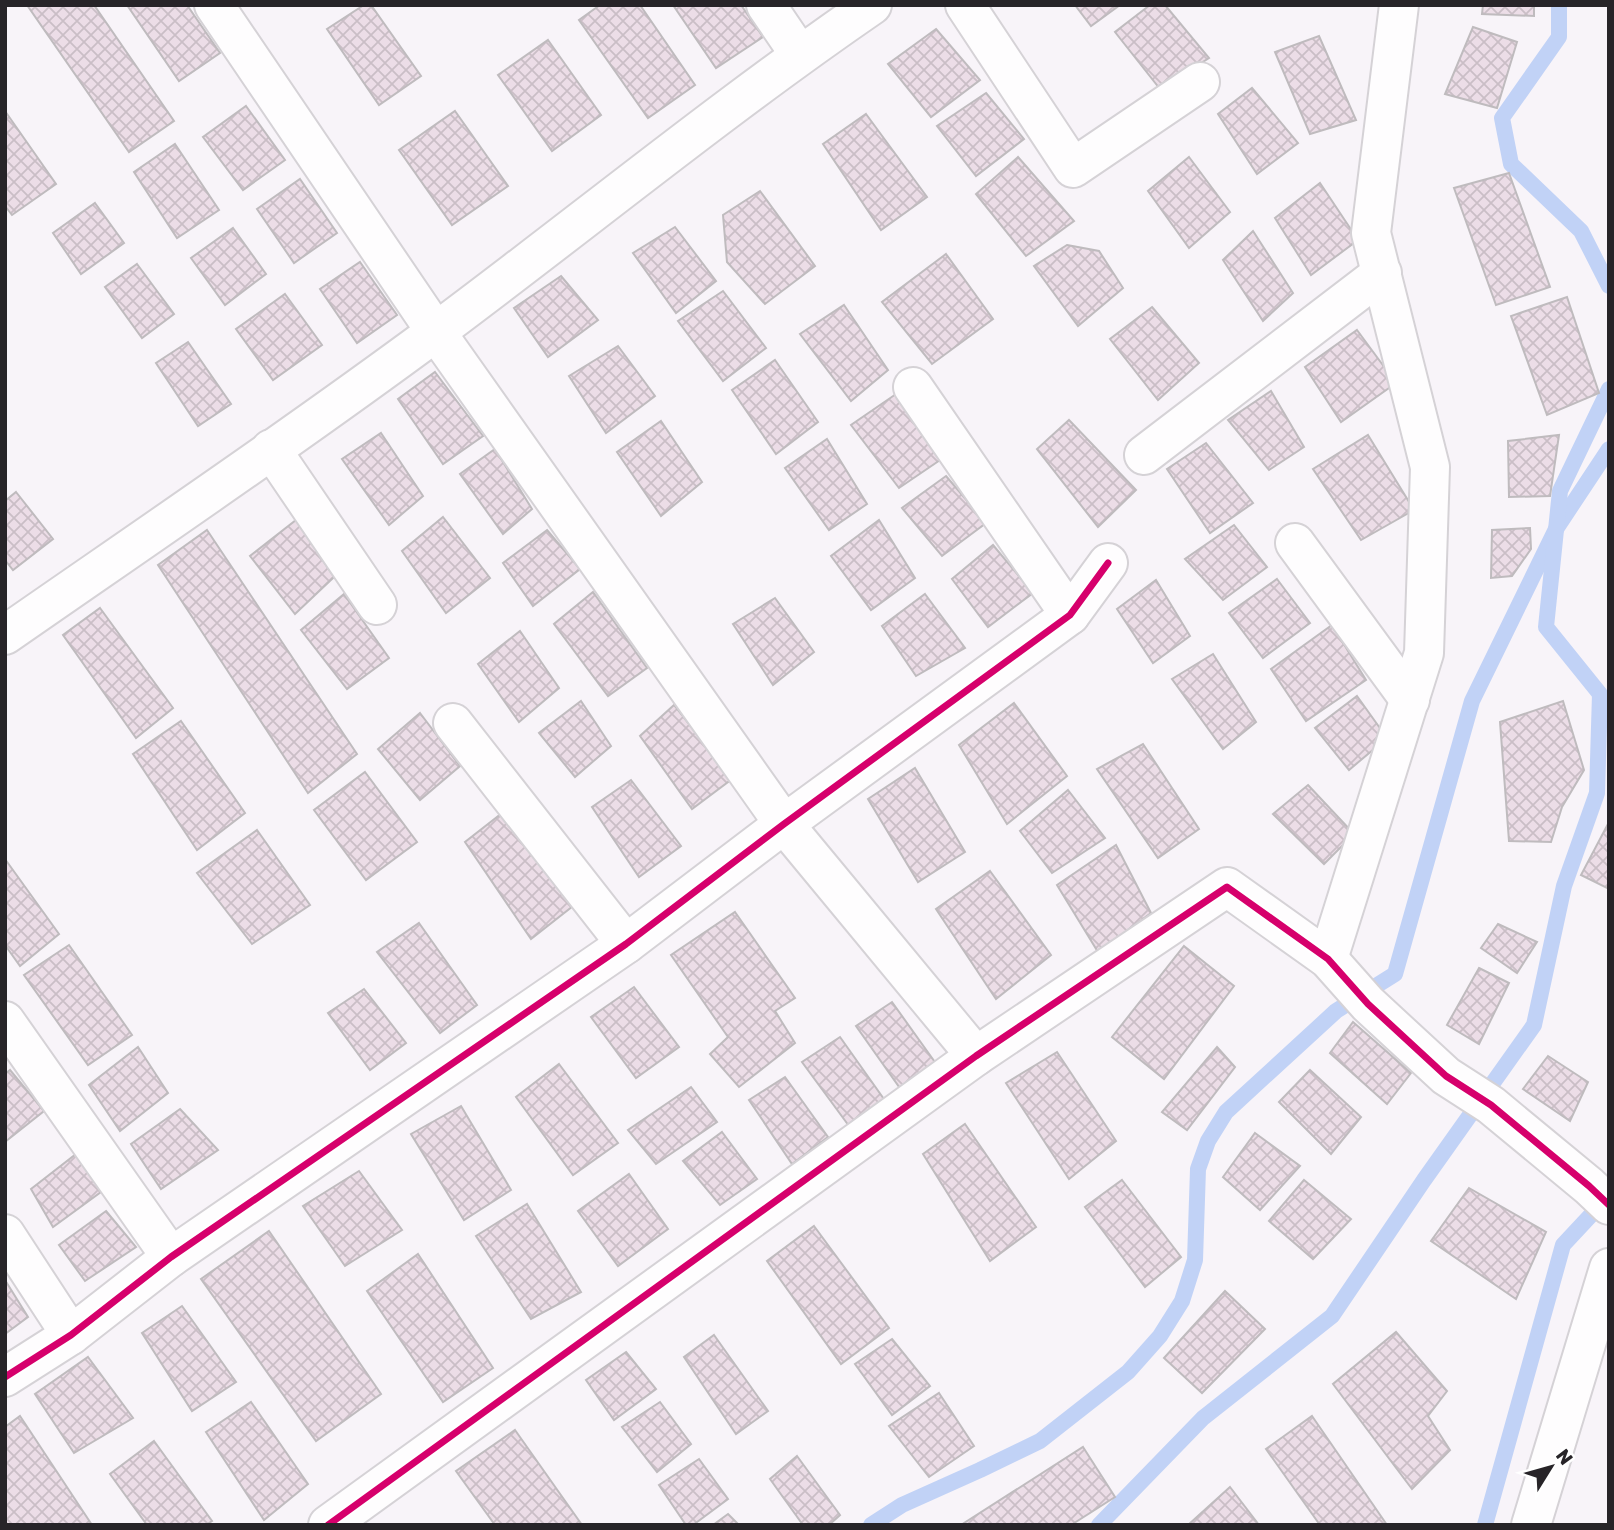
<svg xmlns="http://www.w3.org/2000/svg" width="1614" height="1530" font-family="Rubik,sans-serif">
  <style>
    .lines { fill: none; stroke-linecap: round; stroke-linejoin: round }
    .stream { stroke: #c1d2f6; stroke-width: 16 }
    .building { fill: url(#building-cross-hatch); stroke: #bfbbbe; stroke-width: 2 }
    .minor-casing { stroke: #d5d2d6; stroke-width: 42 }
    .minor { stroke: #fefdfe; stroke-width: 38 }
    .cycleway-casing { stroke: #fff; stroke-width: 11 }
    .cycleway { stroke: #d6006c; stroke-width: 7 }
  </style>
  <defs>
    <pattern id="building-cross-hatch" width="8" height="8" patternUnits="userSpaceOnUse" patternTransform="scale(1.75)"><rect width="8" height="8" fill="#ecdde7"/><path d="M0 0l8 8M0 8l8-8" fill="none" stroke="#cabec6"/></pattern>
  </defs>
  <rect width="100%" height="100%" fill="#f8f4f9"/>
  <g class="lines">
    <g class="stream">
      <path d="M1559 5V37L1502 118 1511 164 1581 231 1609 286"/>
      <path d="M871 1525 902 1505 980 1470 1040 1441 1128 1372 1160 1336 1182 1301 1195 1260 1198 1169 1208 1141 1226 1112 1336 1011 1395 974 1472 701 1556 529 1609 449"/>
      <path d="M1099 1525 1203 1418 1332 1316 1424 1180 1534 1025 1564 886 1597 793 1600 694 1546 627 1560 491 1609 389"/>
      <path d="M1485 1525 1563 1245 1605 1200"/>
    </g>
  </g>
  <g class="building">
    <path d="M27 5H94L174 121 129 152Z"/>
    <path d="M127 5H187L220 53 179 81Z"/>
    <path d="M364 5H371L421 76 379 105 327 29Z"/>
    <path d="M600 5H640L695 85 648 118 579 20Z"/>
    <path d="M673 5H741L763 37 716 68Z"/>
    <path d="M1075 5H1120L1091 26Z"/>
    <path d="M1150 5H1165L1209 58 1160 89 1115 32Z"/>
    <path d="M1483 5H1534V16L1482 14Z"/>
    <path d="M1473 27 1517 42 1497 108 1445 94Z"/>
    <path d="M936 29 980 80 931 117 888 64Z"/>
    <path d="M1319 36 1356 120 1310 134 1275 52Z"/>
    <path d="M548 40 601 115 552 151 498 75Z"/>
    <path d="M1252 88 1298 143 1257 174 1218 114Z"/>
    <path d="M986 93 1024 139 976 176 937 126Z"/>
    <path d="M246 106 285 160 243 190 203 137Z"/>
    <path d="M5 111 56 184 12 215 5 206Z"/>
    <path d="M455 111 508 186 452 225 399 150Z"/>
    <path d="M866 114 927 197 881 230 823 144Z"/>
    <path d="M175 144 219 210 177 238 134 172Z"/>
    <path d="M1018 157 1074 221 1026 256 976 194Z"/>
    <path d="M1189 157 1230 212 1189 248 1148 191Z"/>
    <path d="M1509 173 1550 287 1496 305 1454 188Z"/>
    <path d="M300 179 337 233 294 263 257 209Z"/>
    <path d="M1320 183 1358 240 1311 275 1275 218Z"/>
    <path d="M760 191 815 266 765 304 727 262 723 215Z"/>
    <path d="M95 203 124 243 81 274 53 233Z"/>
    <path d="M675 227 716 281 676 313 633 253Z"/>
    <path d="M233 228 266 274 225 305 191 258Z"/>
    <path d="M1253 231 1293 293 1263 321 1223 260Z"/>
    <path d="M1067 245 1099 251 1123 288 1078 326 1034 266Z"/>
    <path d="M946 254 993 319 932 364 882 302Z"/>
    <path d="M360 262 397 315 357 343 320 289Z"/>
    <path d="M137 264 174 314 142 338 105 287Z"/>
    <path d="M561 276 598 320 548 357 514 308Z"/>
    <path d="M723 291 766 348 723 381 678 321Z"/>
    <path d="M285 294 322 345 273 380 236 329Z"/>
    <path d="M1567 297 1599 393 1547 415 1511 316Z"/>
    <path d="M844 305 888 370 851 401 800 334Z"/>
    <path d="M1152 307 1199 363 1158 400 1110 339Z"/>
    <path d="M1357 330 1396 383 1341 422 1305 367Z"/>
    <path d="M188 342 231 404 198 426 156 363Z"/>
    <path d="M618 346 655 396 606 433 569 376Z"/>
    <path d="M775 360 818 422 776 454 732 390Z"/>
    <path d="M435 372 483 436 443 464 398 399Z"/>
    <path d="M1271 391 1304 447 1269 470 1228 420Z"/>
    <path d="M896 394 943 458 899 488 851 425Z"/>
    <path d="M1069 420 1136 490 1098 527 1037 449Z"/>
    <path d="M661 421 702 482 661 516 617 452Z"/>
    <path d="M381 433 423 496 389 525 342 459Z"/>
    <path d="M1368 435 1414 510 1361 540 1313 469Z"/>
    <path d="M1559 435 1550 496 1509 497 1508 441Z"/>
    <path d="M827 439 867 504 829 530 785 468Z"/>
    <path d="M1206 443 1253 503 1210 533 1167 469Z"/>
    <path d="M495 449 532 509 503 534 460 474Z"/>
    <path d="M946 476 986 523 942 556 902 508Z"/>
    <path d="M16 492 53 539 13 570 5 560V501Z"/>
    <path d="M443 517 490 578 446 613 402 551Z"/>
    <path d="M296 520 334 577 295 614 250 556Z"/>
    <path d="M879 520 915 578 871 610 831 556Z"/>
    <path d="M1234 525 1267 567 1223 600 1185 559Z"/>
    <path d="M1530 528 1531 549 1512 576 1491 578 1492 530Z"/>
    <path d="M207 530 357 754 308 793 158 565Z"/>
    <path d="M547 530 580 569 533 606 503 563Z"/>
    <path d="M993 545 1033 593 988 627 952 579Z"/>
    <path d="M1277 579 1310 623 1263 658 1229 613Z"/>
    <path d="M1156 580 1190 636 1153 663 1117 609Z"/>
    <path d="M593 592 647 668 608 696 554 624Z"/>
    <path d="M344 594 389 658 347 689 301 630Z"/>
    <path d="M925 594 965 648 916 676 882 626Z"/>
    <path d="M775 598 814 652 773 685 733 624Z"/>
    <path d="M100 608 173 708 136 738 63 635Z"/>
    <path d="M1332 625 1366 680 1306 721 1271 669Z"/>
    <path d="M520 631 559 688 519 722 478 664Z"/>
    <path d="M1213 654 1256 722 1223 749 1172 679Z"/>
    <path d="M1357 696 1387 738 1349 770 1315 728Z"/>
    <path d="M581 701 611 746 575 777 539 733Z"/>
    <path d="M1563 701 1584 770 1562 807 1551 842 1509 841 1500 722Z"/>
    <path d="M1014 703 1067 776 1007 824 959 745Z"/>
    <path d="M674 705 732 779 692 809 640 736Z"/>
    <path d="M420 713 460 766 420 800 378 749Z"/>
    <path d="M181 721 245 813 197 850 133 754Z"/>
    <path d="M1143 744 1199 829 1158 858 1097 769Z"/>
    <path d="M915 768 965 852 918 882 868 799Z"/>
    <path d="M365 772 417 842 366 880 314 810Z"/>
    <path d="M631 780 681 846 639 877 592 807Z"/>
    <path d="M1308 785 1354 834 1324 864 1273 814Z"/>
    <path d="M1068 790 1105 838 1052 873 1020 831Z"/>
    <path d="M506 810 573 906 531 939 465 842Z"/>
    <path d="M1609 822V889L1581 875Z"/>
    <path d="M257 830 310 905 252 944 197 873Z"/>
    <path d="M1116 845 1151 913 1098 952 1057 885Z"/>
    <path d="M5 859 59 934 20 966 5 945Z"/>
    <path d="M990 871 1051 955 996 999 936 909Z"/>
    <path d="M735 912 795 998 775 1011 795 1043 739 1087 710 1054 728 1037 671 955Z"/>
    <path d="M419 923 477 1005 440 1033 377 952Z"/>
    <path d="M1498 924 1537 942 1517 973 1481 948Z"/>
    <path d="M69 945 132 1035 88 1065 24 975Z"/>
    <path d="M1184 946 1234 986 1164 1079 1112 1037Z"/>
    <path d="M1479 968 1509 983 1479 1044 1447 1025Z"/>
    <path d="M634 987 679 1047 636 1078 591 1017Z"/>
    <path d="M364 989 406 1043 370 1070 328 1013Z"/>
    <path d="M892 1002 937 1065 902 1091 856 1026Z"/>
    <path d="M1353 1022 1411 1073 1387 1104 1330 1053Z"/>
    <path d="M840 1037 886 1102 849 1126 802 1062Z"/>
    <path d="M138 1047 168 1093 120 1131 89 1085Z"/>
    <path d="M1217 1047 1235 1067 1187 1130 1162 1112Z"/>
    <path d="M1057 1052 1116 1141 1069 1179 1006 1083Z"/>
    <path d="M1548 1056 1588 1082 1570 1121 1523 1089Z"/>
    <path d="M559 1064 618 1143 573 1175 516 1097Z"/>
    <path d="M10 1070 44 1111 5 1142V1074Z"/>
    <path d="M1310 1070 1361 1117 1331 1154 1279 1102Z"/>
    <path d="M785 1077 828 1137 792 1164 749 1100Z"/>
    <path d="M691 1087 717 1122 656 1164 628 1130Z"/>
    <path d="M461 1106 511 1190 464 1220 411 1134Z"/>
    <path d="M180 1109 218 1150 161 1189 131 1144Z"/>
    <path d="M965 1124 1036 1227 990 1261 923 1154Z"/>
    <path d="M722 1132 757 1179 720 1205 683 1161Z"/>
    <path d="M1255 1133 1300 1166 1260 1210 1223 1177Z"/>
    <path d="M76 1154 101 1192 53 1227 31 1189Z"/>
    <path d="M359 1171 402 1230 345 1266 303 1206Z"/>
    <path d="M629 1174 668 1229 618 1266 578 1211Z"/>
    <path d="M1122 1180 1181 1257 1145 1287 1085 1207Z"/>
    <path d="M1304 1180 1351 1219 1313 1259 1269 1221Z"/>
    <path d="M1469 1188 1546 1232 1516 1299 1431 1241Z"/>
    <path d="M527 1204 581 1292 531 1319 476 1236Z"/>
    <path d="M106 1211 136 1247 85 1281 59 1245Z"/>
    <path d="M814 1226 889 1328 841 1364 767 1261Z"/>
    <path d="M269 1231 381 1394 316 1441 201 1279Z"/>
    <path d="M418 1254 493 1368 443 1402 367 1291Z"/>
    <path d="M5 1280 28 1317 5 1334Z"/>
    <path d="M1225 1291 1265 1329 1202 1393 1164 1358Z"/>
    <path d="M182 1306 236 1382 192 1411 142 1333Z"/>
    <path d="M1396 1332 1447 1391 1428 1416 1450 1450 1412 1489 1333 1384Z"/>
    <path d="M714 1335 768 1411 736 1434 684 1357Z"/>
    <path d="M892 1339 930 1386 892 1415 855 1364Z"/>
    <path d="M626 1352 656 1389 614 1420 586 1380Z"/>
    <path d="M88 1357 133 1418 74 1453 35 1394Z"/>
    <path d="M939 1393 974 1446 929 1477 889 1426Z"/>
    <path d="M251 1402 308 1484 264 1520 206 1432Z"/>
    <path d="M660 1402 691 1444 657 1472 622 1427Z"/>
    <path d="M20 1416 92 1525H8L5 1521V1427Z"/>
    <path d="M1312 1416 1387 1525H1320L1266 1449Z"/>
    <path d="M515 1430 582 1525H495L456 1471Z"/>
    <path d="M154 1441 212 1521 206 1525H147L110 1474Z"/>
    <path d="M1083 1447 1115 1497 1071 1525H961Z"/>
    <path d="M797 1456 840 1515 829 1525H803L770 1479Z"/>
    <path d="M699 1459 728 1499 693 1525H686L659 1485Z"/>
    <path d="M1230 1487 1259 1525H1188Z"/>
    <path d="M728 1514 739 1525H713Z"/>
  </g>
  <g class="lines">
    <defs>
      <g id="minor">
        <path d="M214 5 436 332 784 824 976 1056"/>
        <path d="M766 5 800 55"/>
        <path d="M965 5 1073 168 1200 82"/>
        <path d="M913 387 1070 615"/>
        <path d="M271 449 377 605"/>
        <path d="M1144 455 1382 273"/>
        <path d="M1295 543 1410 700"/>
        <path d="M5 635C149 535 295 436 437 331 582 223 722 108 872 5"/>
        <path d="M453 723 626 944"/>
        <path d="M1328 959 1424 653 1430 467 1371 233 1399 5"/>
        <path d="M5 1021 171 1257"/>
        <path d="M5 1234 71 1335"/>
        <path d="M5 1377 71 1335 171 1257 626 944 784 824 1070 615 1108 563"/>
        <path d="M328 1525 976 1056 1227 887 1328 959 1368 1004 1446 1076 1491 1105 1589 1186 1609 1205"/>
        <path d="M1531 1525 1609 1268"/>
      </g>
    </defs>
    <use href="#minor" class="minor-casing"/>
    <use href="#minor" class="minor"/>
    <defs>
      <g id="cycleway">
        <path d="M5 1377 71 1335 171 1257 626 944 784 824 1070 615 1108 563"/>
        <path d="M328 1525 976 1056 1227 887 1328 959 1368 1004 1446 1076 1491 1105 1589 1186 1609 1205"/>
      </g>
    </defs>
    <use href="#cycleway" class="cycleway-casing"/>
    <use href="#cycleway" class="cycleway"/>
  </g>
  <rect width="1614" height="1530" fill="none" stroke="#272428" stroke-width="14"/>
  <g transform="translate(1551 1467) rotate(53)" stroke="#ffffff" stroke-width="5" paint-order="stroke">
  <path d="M0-5L12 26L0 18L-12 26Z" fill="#272428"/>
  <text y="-10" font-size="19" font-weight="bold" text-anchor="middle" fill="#272428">N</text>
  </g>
</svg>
